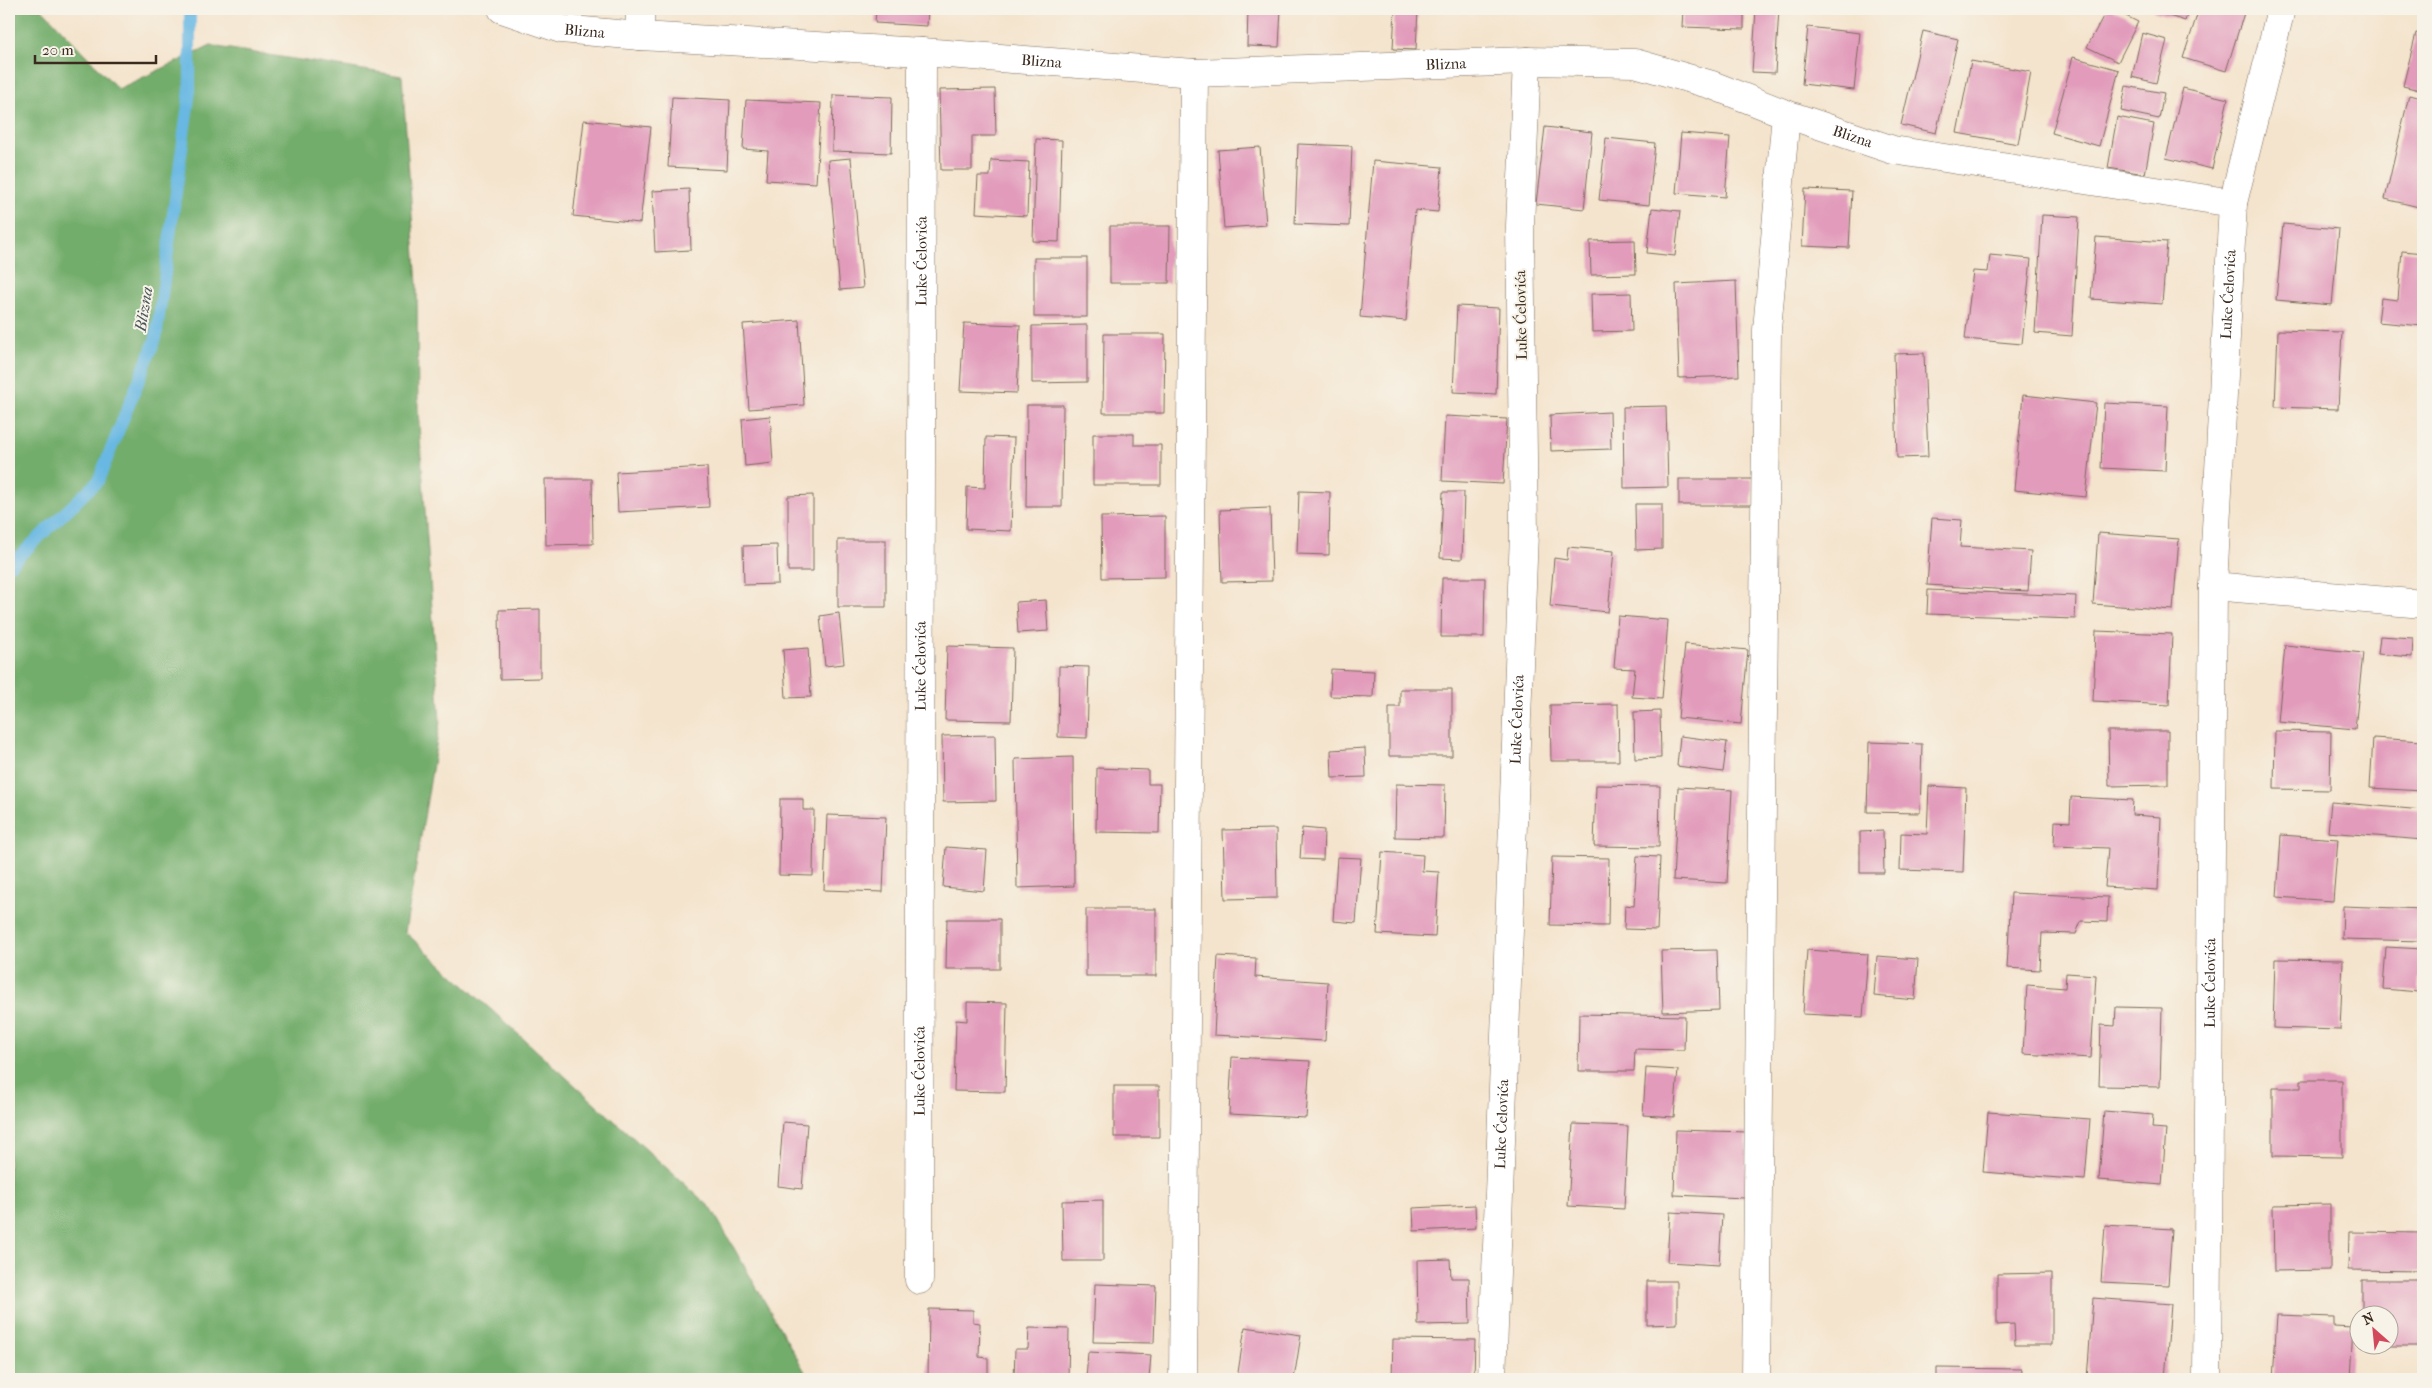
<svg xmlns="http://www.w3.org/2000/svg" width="2432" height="1388" font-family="'IM FELL French Canon',serif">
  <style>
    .forest { fill: #73ad6c; stroke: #576c45 }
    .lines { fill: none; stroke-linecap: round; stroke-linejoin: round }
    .stream { stroke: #68b8e3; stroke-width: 12 }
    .building { fill: #e29bbb }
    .minor-casing { stroke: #7c6b5b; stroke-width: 29 }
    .minor { stroke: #fff; stroke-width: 28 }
    .labels { text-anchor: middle; stroke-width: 4; stroke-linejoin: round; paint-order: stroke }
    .street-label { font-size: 15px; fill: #3b2a1e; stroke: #f7f3e8 }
    .water-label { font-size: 16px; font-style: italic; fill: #485559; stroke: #f7f3e8 }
  </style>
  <rect width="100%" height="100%" fill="#f7f3e8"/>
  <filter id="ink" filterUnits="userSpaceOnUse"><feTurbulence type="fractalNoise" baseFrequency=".02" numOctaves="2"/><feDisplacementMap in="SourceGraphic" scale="10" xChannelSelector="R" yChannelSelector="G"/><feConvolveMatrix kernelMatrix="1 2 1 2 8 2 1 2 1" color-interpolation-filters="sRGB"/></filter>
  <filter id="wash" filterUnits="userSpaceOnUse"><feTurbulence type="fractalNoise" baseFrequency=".0096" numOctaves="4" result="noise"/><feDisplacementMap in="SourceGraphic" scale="20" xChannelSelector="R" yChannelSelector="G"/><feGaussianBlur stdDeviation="1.12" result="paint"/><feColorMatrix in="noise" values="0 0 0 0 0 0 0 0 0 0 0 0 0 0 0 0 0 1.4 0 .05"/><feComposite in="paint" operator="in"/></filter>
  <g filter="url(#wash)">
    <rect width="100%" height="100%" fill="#f4e4cd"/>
    <path class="forest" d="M9 9H42L118 89 211 46 402 76 417 285 418 410 440 722 405 932 711 1208 809 1379H9Z"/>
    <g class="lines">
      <path class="stream" d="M9 566 98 481 156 338 190 90V9"/>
    </g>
    <g id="blocks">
      <g class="building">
        <path d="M876 9H928L927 26 875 23Z"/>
        <path d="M1248 9H1281L1279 47 1247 46Z"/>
        <path d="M1395 9H1418L1416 50 1393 49Z"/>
        <path d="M1683 9H1744V29L1682 27Z"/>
        <path d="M1756 9H1779L1775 73 1752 72Z"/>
        <path d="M2107 9H2112L2138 22 2118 62 2087 47Z"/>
        <path d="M2154 9H2189L2185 21 2153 11Z"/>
        <path d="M2199 9H2228L2244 13 2226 71 2183 58Z"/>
        <path d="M1808 27 1860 33 1854 90 1802 84Z"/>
        <path d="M1923 31 1958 39 1936 133 1901 125Z"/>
        <path d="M2142 33 2167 40 2156 83 2132 77Z"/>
        <path d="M2416 33 2423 34V91L2403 86Z"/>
        <path d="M2073 57 2119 70 2099 146 2052 133Z"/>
        <path d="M1971 61 2031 72 2018 144 1957 133Z"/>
        <path d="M2126 86 2164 93 2159 119 2121 111Z"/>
        <path d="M2183 88 2228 99 2212 169 2166 158Z"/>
        <path d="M995 89 996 136H972V170H941L939 90Z"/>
        <path d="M833 95 892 97 891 153 832 151Z"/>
        <path d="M2409 95 2423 98V208L2385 199Z"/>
        <path d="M672 97 730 100 727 170 668 167Z"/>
        <path d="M746 100 821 103 816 183 766 180 768 151 743 149Z"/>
        <path d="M2117 117 2154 124 2145 174 2108 168Z"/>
        <path d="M584 120 651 127 640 223 573 216Z"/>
        <path d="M1545 127 1592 132 1584 209 1536 204Z"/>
        <path d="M1681 133 1730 137 1725 197 1676 193Z"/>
        <path d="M1606 138 1655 143 1649 205 1599 200Z"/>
        <path d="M1036 139 1062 140 1059 242 1033 241Z"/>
        <path d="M1298 144 1352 146 1349 226 1295 224Z"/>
        <path d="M1260 147 1266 225 1224 228 1218 150Z"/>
        <path d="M851 158 863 288 840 290 828 160Z"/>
        <path d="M991 160 1029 162 1027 216 976 213 978 176H990Z"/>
        <path d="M1373 161 1442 167 1438 212 1415 210 1406 321 1360 317Z"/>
        <path d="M689 189 691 250 655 252 652 191Z"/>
        <path d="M1805 189 1852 191 1849 248 1802 246Z"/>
        <path d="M1652 208 1680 211 1675 256 1647 253Z"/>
        <path d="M2042 215 2079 217 2072 336 2035 333Z"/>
        <path d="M2283 224 2339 229 2332 305 2276 300Z"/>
        <path d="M1110 226H1170L1169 283H1110Z"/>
        <path d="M2096 237 2167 242 2162 304 2091 299Z"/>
        <path d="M1635 240 1636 274 1591 275 1590 241Z"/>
        <path d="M2402 251 2423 253V326L2378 322 2381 298 2398 300Z"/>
        <path d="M1990 255 2031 259 2022 344 1965 339 1973 271 1988 272Z"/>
        <rect x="1034" y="258" width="53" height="59"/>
        <path d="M1736 281 1739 376 1679 378 1676 284Z"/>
        <path d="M1631 293 1632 331 1592 332 1591 294Z"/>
        <path d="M1457 306 1499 308 1496 394 1453 392Z"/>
        <path d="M799 320 804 405 749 409 743 324Z"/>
        <path d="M964 323 1020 325 1017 393 960 391Z"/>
        <path d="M1087 325V382L1032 383V326Z"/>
        <path d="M2278 330 2342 332 2338 409 2275 407Z"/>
        <path d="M1104 334H1165L1164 413H1103Z"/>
        <path d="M1924 353 1928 457 1897 458 1894 354Z"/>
        <path d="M2023 395 2096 403 2086 497 2014 490Z"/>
        <path d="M2104 403 2168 406 2165 471 2101 468Z"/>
        <path d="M1027 405H1063L1062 507H1026Z"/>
        <path d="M1666 406 1668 487 1624 488 1623 407Z"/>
        <path d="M1610 412 1611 449 1551 451 1550 415Z"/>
        <path d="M770 416 773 463 745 466 742 419Z"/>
        <path d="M1445 416 1507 419 1503 484 1442 481Z"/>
        <path d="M1093 434H1134V445H1161V485H1093Z"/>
        <path d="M986 437 1014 438 1011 531 966 529 967 487 985 488Z"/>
        <path d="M707 467 709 507 618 512 616 472Z"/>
        <path d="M545 479H592L593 544 546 545Z"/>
        <rect x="1679" y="479" width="73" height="26"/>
        <path d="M1299 491 1330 492 1329 555 1297 554Z"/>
        <path d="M1443 492H1464L1462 559 1440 558Z"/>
        <path d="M813 495V571H788V496Z"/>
        <path d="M1635 504H1662V549L1636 550Z"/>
        <path d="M1270 508 1272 581 1222 582 1220 510Z"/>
        <path d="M1165 516V577L1102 578 1101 517Z"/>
        <path d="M1932 518 1962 520 1960 547 2031 551 2028 591 1927 585Z"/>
        <path d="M2098 533 2179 539 2173 610 2093 604Z"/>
        <rect x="838" y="540" width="48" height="67"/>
        <path d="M777 545 778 584 744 585 743 546Z"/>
        <path d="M1568 547 1614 551 1608 612 1550 606 1554 558 1567 560Z"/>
        <path d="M1442 578H1485L1484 637H1441Z"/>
        <path d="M1928 590 2076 596 2075 619 1927 614Z"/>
        <path d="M1046 600 1048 631 1018 633 1016 602Z"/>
        <path d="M540 609V678L500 679 499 610Z"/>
        <path d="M839 613 844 664 825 666 820 616Z"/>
        <path d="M1618 616 1668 620 1662 699 1632 697 1635 669 1614 668Z"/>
        <path d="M2096 631 2172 634 2169 705 2093 701Z"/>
        <path d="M2380 636 2413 638 2412 657 2378 654Z"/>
        <path d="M1685 644 1748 650 1741 724 1678 718Z"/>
        <path d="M2285 645 2363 653 2355 729 2278 722Z"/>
        <path d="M947 646 1013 648 1011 721 945 720Z"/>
        <path d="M808 648 811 697 786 698 783 650Z"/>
        <path d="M1059 666 1089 667 1087 738 1058 737Z"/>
        <path d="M1331 669 1374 671 1373 697 1330 696Z"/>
        <path d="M1400 689H1452V756H1389V707H1400Z"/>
        <path d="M1618 704 1619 761H1551L1550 705Z"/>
        <path d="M1660 711 1661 758 1635 759 1634 712Z"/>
        <path d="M2108 731H2168V785L2109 786Z"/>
        <path d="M2275 731 2331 732 2330 790 2274 789Z"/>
        <path d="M995 735 996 801 943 802 942 736Z"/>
        <path d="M1680 736 1727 742 1723 772 1677 766Z"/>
        <path d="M2373 738 2423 741V791L2370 788Z"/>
        <path d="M1869 742 1922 744 1920 813 1867 812Z"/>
        <path d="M1365 748 1366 777 1332 778 1331 750Z"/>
        <path d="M1073 757 1074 886 1017 888 1015 759Z"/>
        <path d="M1097 768 1148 770V784H1160L1159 833 1096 832Z"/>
        <path d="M1396 784 1445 785 1444 838 1395 837Z"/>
        <path d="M1596 785 1660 786 1659 847 1594 846Z"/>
        <path d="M1929 786 1966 788 1963 872 1900 870 1901 833 1927 834Z"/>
        <path d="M1678 787 1732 790 1727 883 1673 880Z"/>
        <path d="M2071 797 2133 800 2132 815 2161 817 2158 890 2105 887 2108 848 2054 846 2055 821 2070 822Z"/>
        <path d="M780 799H803V810H814L813 876 779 875Z"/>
        <path d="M2331 802 2423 810V840L2328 832Z"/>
        <path d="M827 815 886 817 883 892 824 890Z"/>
        <path d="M1302 828 1324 830 1323 860 1300 859Z"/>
        <path d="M1276 829 1277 898 1225 899 1223 830Z"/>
        <path d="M1883 831 1884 873H1860V832Z"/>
        <path d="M2281 835 2338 839 2333 901 2277 897Z"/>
        <path d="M946 847 987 850 984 891 943 887Z"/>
        <path d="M1382 852 1423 855 1422 871 1439 872 1435 937 1377 934Z"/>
        <path d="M1637 856 1660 857 1657 930 1624 929 1625 905 1634 906Z"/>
        <path d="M1337 857 1361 858 1356 923 1333 921Z"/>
        <path d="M1552 857 1609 858 1608 926 1550 925Z"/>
        <path d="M2011 893 2108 897 2107 922 2081 921 2076 934 2042 933 2040 970 2007 968Z"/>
        <path d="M2343 906 2423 909V941L2342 939Z"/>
        <rect x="1086" y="909" width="70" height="67"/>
        <path d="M947 919H1000V969H946Z"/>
        <path d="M2386 947 2423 949V976H2420L2419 992 2383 989Z"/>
        <path d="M1717 950 1719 1010 1663 1012 1661 951Z"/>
        <path d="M1807 950 1868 954 1863 1017 1803 1014Z"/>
        <path d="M1218 956 1256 958 1255 977 1328 982 1325 1041 1214 1035Z"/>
        <path d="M1877 956 1918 959 1915 1000 1874 996Z"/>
        <path d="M2275 959 2343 960 2340 1030 2273 1028Z"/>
        <path d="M2066 973 2096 975 2091 1058 2023 1054 2027 985 2065 988Z"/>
        <path d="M967 1002 1007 1003 1005 1092 954 1091 956 1020 967 1021Z"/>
        <path d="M2116 1007 2162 1008 2160 1087 2099 1086 2101 1025 2115 1026Z"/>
        <path d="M1579 1014 1685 1016 1684 1050 1635 1049 1634 1071H1578Z"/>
        <path d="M1232 1057 1310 1061 1306 1118 1229 1114Z"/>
        <path d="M1646 1068 1678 1070 1674 1117 1643 1115Z"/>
        <path d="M2301 1080H2342V1157L2273 1156V1088H2301Z"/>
        <rect x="1114" y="1086" width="45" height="51"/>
        <path d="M2104 1111 2153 1115 2152 1128 2166 1129 2162 1185 2099 1180Z"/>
        <path d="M1988 1112 2090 1119 2085 1180 1983 1172Z"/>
        <path d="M783 1122 807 1124 802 1189 778 1186Z"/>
        <path d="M1573 1124 1628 1126 1624 1209 1568 1206Z"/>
        <path d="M1676 1130 1747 1132 1745 1198 1674 1195Z"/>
        <path d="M1103 1200V1261H1063L1062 1201Z"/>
        <path d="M2330 1204V1270L2274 1271 2273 1205Z"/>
        <path d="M1475 1205 1476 1228 1414 1231 1413 1208Z"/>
        <path d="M1670 1212 1722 1215 1719 1265 1667 1262Z"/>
        <path d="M2105 1225 2172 1229 2168 1285 2101 1282Z"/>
        <path d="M2349 1232 2423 1233V1271L2348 1270Z"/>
        <path d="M1450 1259 1451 1278H1469L1470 1324 1418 1325 1417 1260Z"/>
        <path d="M2052 1273V1345H2015L2014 1324 1997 1325V1274Z"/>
        <path d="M2362 1280H2423V1346H2390V1316H2362Z"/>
        <path d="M1647 1281H1677V1324L1647 1325Z"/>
        <path d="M1095 1284 1156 1286 1154 1343 1093 1342Z"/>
        <path d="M2093 1298 2171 1304 2165 1379H2087Z"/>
        <path d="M929 1309 973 1310V1322L980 1323 979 1357 988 1358V1379H928Z"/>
        <path d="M2277 1315 2334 1317V1326L2353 1327 2350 1379H2273Z"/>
        <path d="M1245 1327 1301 1335 1294 1379H1237Z"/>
        <path d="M1029 1328 1069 1329 1068 1379H1014L1015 1349H1028Z"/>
        <path d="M1393 1339 1475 1340 1474 1379H1392Z"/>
        <path d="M1088 1352 1151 1355 1149 1379H1086Z"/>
        <path d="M1937 1368 2022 1369 2021 1379H1937Z"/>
      </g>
    </g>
  </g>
  <g filter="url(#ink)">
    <use href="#blocks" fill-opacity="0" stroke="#7c6b5b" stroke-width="1"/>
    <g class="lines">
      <defs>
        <g id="minor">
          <path id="s1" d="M502 9 561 29 640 36 922 52 1194 73 1527 61 1635 63 1712 85 1786 114 1893 150 2233 203"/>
          <path d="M640 9V36"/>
          <path d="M2213 586 2423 604"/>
          <path id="s2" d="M919 1280 922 52"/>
          <path d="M1183 1379 1194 73"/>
          <path id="s3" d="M1492 1379 1524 533 1520 226 1527 61"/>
          <path d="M1756 1379 1767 330 1786 114"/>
          <path id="s4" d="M2207 1379 2213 586 2233 203 2281 9"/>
        </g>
      </defs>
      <use href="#minor" class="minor-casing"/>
      <use href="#minor" class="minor"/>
    </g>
  </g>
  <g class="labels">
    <g class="street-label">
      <text dy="5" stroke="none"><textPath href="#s1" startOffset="86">Blizna</textPath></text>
      <text dy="5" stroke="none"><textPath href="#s1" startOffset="544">Blizna</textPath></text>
      <text dy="5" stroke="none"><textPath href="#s1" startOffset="949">Blizna</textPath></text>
      <text dy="5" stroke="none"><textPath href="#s1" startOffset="1368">Blizna</textPath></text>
      <text dy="5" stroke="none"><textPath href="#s2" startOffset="1019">Luke Ćelovića</textPath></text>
      <text dy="5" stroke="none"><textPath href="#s4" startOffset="1085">Luke Ćelovića</textPath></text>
      <text transform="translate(1521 315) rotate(-91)" y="5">Luke Ćelovića</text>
      <text dy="5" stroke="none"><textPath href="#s2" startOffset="614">Luke Ćelovića</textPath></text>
      <text dy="5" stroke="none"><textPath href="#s3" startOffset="660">Luke Ćelovića</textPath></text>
      <text dy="5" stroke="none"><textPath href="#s4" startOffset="396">Luke Ćelovića</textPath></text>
      <text dy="5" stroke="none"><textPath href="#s2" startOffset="209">Luke Ćelovića</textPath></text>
      <text dy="5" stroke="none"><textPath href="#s3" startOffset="255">Luke Ćelovića</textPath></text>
    </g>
    <g class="water-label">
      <text transform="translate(143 309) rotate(-81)" y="6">Blizna</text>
    </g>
  </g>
  <rect width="2432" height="1388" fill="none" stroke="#f7f3e8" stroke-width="30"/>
  <g transform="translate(2374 1330) rotate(333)"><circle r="24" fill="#f7f3e8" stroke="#aca397"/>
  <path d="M0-4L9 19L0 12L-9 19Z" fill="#d1495b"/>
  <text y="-8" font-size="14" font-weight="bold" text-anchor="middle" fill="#3b2a1e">N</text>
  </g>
  <path d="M35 55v8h121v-8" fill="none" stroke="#3b2a1e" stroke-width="2.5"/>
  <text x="42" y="55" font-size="15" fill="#3b2a1e" stroke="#f7f3e8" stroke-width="4" paint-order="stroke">20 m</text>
</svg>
